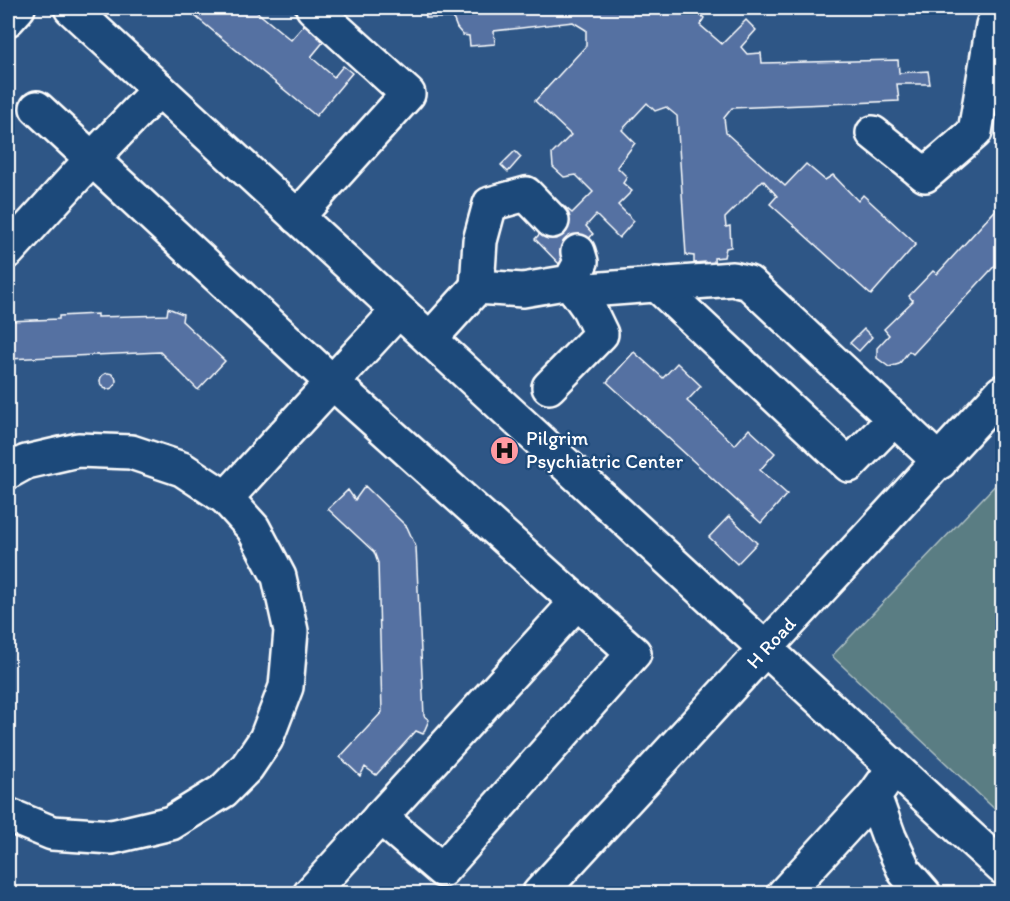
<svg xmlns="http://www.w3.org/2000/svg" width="1010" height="901" font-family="Itim,sans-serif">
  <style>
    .built { fill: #2f5686 }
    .green { fill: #5a7d83; stroke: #acbec1; stroke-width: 1.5 }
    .building { fill: #5571a2; stroke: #fff; stroke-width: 1.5 }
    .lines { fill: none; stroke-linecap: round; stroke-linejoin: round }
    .minor-casing { stroke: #fff; stroke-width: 38 }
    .minor { stroke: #1f4a7a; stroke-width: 33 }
    .labels { text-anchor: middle; stroke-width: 5; stroke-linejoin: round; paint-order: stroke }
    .poi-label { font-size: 20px; fill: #fff; stroke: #1f4a7a; text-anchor: start }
    .street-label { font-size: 20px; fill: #fff; stroke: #1f4a7a }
  </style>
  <rect width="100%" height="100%" fill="#1f4a7a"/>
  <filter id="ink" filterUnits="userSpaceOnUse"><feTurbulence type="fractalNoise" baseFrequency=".0167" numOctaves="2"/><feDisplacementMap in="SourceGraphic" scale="12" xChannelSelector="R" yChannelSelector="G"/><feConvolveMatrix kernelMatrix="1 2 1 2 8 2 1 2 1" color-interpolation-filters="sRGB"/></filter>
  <g filter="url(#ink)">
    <rect class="built" x="8" y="8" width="994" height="885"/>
    <path class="green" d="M1002 478V816L832 656Z"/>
    <g class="building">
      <path d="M192 8H252L291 40 305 24 325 40 311 57 334 77 343 66 352 73 316 116 190 12 193 9Z"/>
      <path d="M425 8H693L704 18 700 25 722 44 746 20 756 30 741 47 747 54 761 53 762 63 898 60 899 73 928 71 930 84H897L899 101 732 108 724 118 726 133 785 186 806 164 825 180 833 175 858 201 863 195 916 244 871 295 770 204 777 196 763 180 725 218 726 227 730 226 731 247 726 248 724 257 714 258 716 289H705V262L694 263V256L686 255 677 116 666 107 655 111 647 103 622 130 635 143 617 167 627 177 623 183 632 191 618 205 634 221 619 238 596 215 586 226 593 234 563 268 535 239 565 207 572 213 593 192 576 175 564 177 553 167 552 154 571 135 535 101 586 46V30L573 22 494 31 495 44 470 46 469 36 463 35 457 28 453 18H426Z"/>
      <path d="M515 151 521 157 508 172 501 165Z"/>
      <path d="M1002 203V258L913 354 909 351 899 364 889 367 877 358V348L889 335 884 329 913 301 909 296 933 271 937 274Z"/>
      <path d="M168 308 183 314 182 321 225 361 198 390 160 352 8 359V321L59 319V316L97 314V317L167 315Z"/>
      <path d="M864 329 872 337 859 351 850 343Z"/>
      <path d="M634 352 663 378 677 363 701 386 687 401 735 445 749 429 775 453 760 470 787 494 761 523 607 382Z"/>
      <circle cx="108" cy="381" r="8"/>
      <path d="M365 486 407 527 416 547 424 716 429 720 423 734 416 731 376 775 365 767 360 776 340 757 382 712 378 563 374 552 328 509 348 490 355 500Z"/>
      <path d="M729 516 757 543 737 564 709 537Z"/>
    </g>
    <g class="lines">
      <defs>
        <g id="minor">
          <path d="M71 8 1002 867"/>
          <path d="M8 19 18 8"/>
          <path d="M37 108 92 159 159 89"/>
          <path d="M873 133 925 175 975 132 993 25 1002 10"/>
          <path d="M297 217 408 94 313 8"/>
          <path d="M8 251 92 159 333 383 577 602 310 894"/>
          <path d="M656 284 849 465 894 419"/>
          <path d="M477 287 480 241 490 204 526 194 552 221"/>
          <path d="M576 291 733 279 749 283 940 462"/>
          <path d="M430 339 477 287 523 290 570 282 581 262 578 252"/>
          <path d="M549 387 601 334 589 309 570 282"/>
          <path d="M8 472 26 462 78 450 131 452 182 469 226 498 253 528 279 577 291 631 286 687 266 739 247 767 223 791 171 823 112 837 52 833 8 815"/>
          <path d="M226 498 398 311"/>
          <path d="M894 768 874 796 889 837 905 872 924 894"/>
          <path d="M380 817 442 870 634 653 577 602"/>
          <path id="s1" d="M539 894 1002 392"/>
          <path d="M784 894 874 796"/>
        </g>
      </defs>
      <use href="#minor" class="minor-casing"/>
      <use href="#minor" class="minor"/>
    </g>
  </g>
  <defs>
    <symbol id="hospital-disc" viewBox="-11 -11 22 22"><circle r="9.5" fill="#ff9aa2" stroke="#1f4a7a"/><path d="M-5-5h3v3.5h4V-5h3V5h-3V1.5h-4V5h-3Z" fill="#111"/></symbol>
  </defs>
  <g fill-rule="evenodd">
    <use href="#hospital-disc" x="488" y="434" width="33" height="33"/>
  </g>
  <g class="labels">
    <g class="poi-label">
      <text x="526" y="445">Pilgrim<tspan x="526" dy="23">Psychiatric Center</tspan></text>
    </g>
    <g class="street-label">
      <text dy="7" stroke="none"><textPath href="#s1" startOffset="342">H Road</textPath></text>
    </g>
  </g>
  <rect width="1010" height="901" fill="none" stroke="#1f4a7a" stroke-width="30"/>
  <rect x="15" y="15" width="980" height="871" fill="none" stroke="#fff" stroke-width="2" filter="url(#ink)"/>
</svg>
